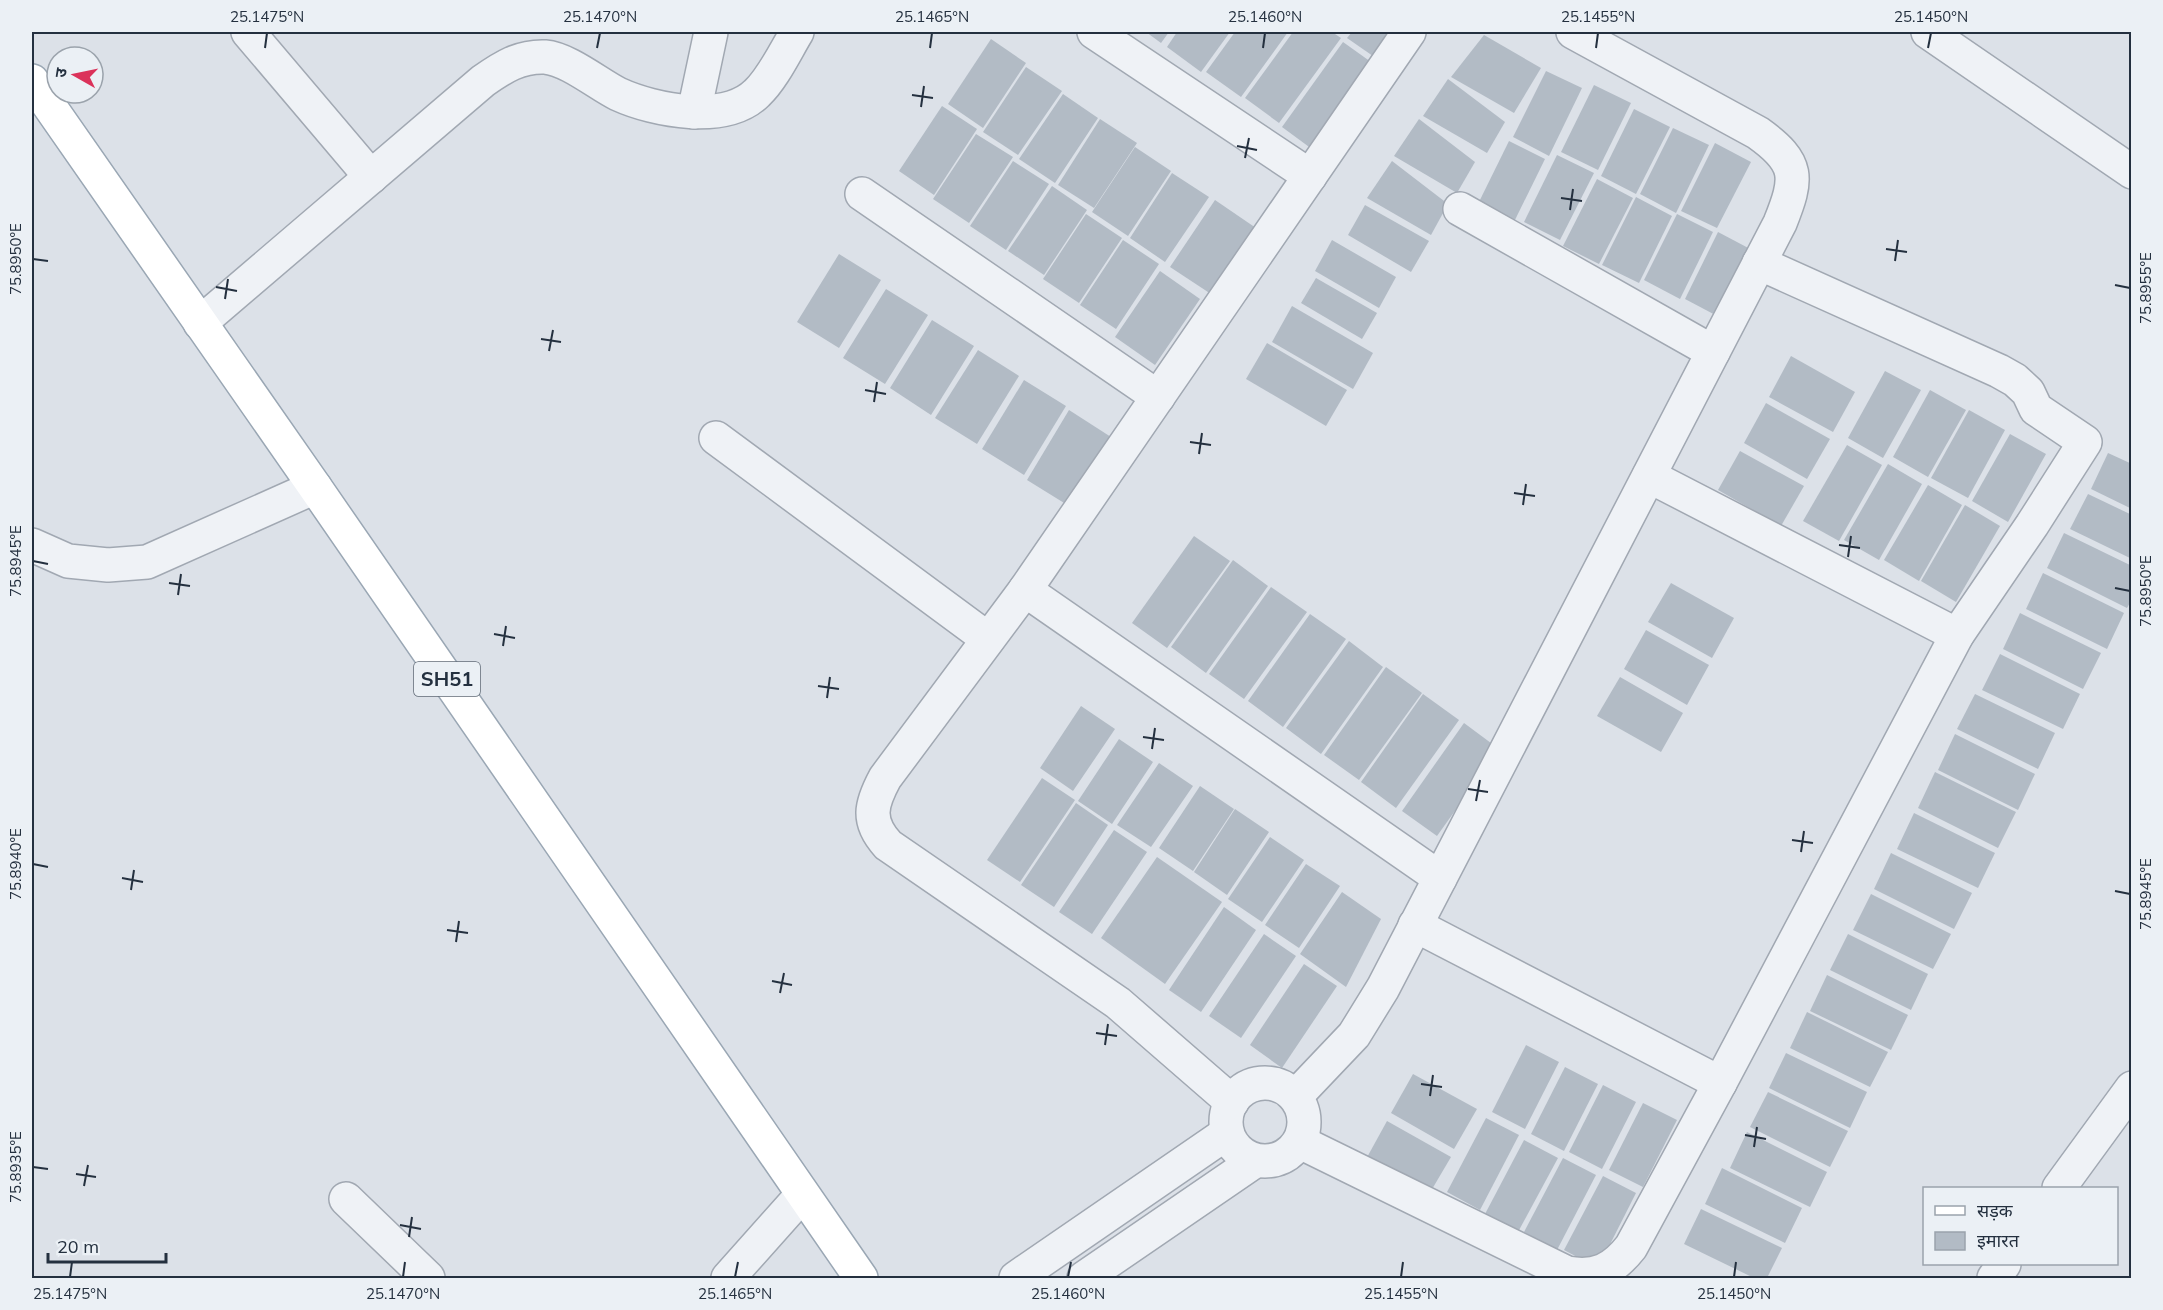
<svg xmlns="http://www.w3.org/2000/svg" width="2163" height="1310" font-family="Mulish,'Noto Sans Devanagari',sans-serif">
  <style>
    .building { fill: #b2bbc5 }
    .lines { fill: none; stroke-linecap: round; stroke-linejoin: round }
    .minor-casing { stroke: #a1a8b2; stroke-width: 36 }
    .primary-casing { stroke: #9aa7b4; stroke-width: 36 }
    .minor { stroke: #eff2f6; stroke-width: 33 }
    .primary { stroke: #fff; stroke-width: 33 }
    .ticks { fill: none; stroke: #24303f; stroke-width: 2 }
    .labels { text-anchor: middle; stroke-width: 4.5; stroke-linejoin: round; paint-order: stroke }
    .shield { fill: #ebf0f5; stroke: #606a76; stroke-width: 1.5 }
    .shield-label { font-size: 20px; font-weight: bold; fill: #24303f }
    .neatline { fill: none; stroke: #24303f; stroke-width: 2 }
    .ticks-label { font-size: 15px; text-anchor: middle; fill: #24303f }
  </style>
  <rect width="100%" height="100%" fill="#dce1e8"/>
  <g class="building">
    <path d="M1146 32H1169L1161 43Z"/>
    <path d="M1177 32H1230L1201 72 1167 47Z"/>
    <path d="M1235 32H1288L1241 97 1206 72Z"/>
    <path d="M1293 32H1332L1341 38 1279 123 1245 98Z"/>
    <path d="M1352 32H1404L1383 63 1347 38Z"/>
    <path d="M1484 35 1541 68 1514 113 1451 77Z"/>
    <path d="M991 39 1026 63 983 128 948 104Z"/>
    <path d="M1343 42 1378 67 1316 152 1282 127Z"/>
    <path d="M1026 67 1062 91 1018 155 983 132Z"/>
    <path d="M1546 71 1582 88 1549 156 1513 137Z"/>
    <path d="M1448 79 1505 122 1487 153 1423 116Z"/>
    <path d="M1594 85 1631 103 1598 170 1561 152Z"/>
    <path d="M1063 94 1098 118 1055 183 1019 159Z"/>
    <path d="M942 106 977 129 934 195 899 171Z"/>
    <path d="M1634 109 1670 127 1636 194 1601 176Z"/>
    <path d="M1100 119 1137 143 1094 208 1058 185Z"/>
    <path d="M1419 119 1475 162 1457 193 1394 156Z"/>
    <path d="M1673 128 1709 145 1676 213 1640 194Z"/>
    <path d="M976 134 1013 157 969 223 933 199Z"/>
    <path d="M1509 141 1545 159 1512 226 1476 208Z"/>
    <path d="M1715 143 1751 162 1717 228 1681 211Z"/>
    <path d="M1135 147 1171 171 1128 236 1092 212Z"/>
    <path d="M1557 155 1594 173 1560 240 1524 222Z"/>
    <path d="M1013 161 1049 184 1006 250 970 226Z"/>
    <path d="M1392 161 1448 204 1431 235 1367 198Z"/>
    <path d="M1172 173 1209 197 1165 262 1130 238Z"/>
    <path d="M1597 179 1633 198 1599 264 1563 246Z"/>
    <path d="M1052 186 1087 210 1044 275 1008 251Z"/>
    <path d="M1636 197 1672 216 1639 283 1602 265Z"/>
    <path d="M1215 200 1256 228 1211 294 1170 267Z"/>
    <path d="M1365 205 1429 241 1411 272 1348 235Z"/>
    <path d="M1086 214 1122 238 1079 303 1043 279Z"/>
    <path d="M1677 214 1713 232 1680 299 1644 280Z"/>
    <path d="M1718 232 1754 251 1721 318 1685 299Z"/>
    <path d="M1123 240 1159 264 1116 329 1080 305Z"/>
    <path d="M1332 240 1396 277 1379 308 1315 271Z"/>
    <path d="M839 254 881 280 839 348 797 322Z"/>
    <path d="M1160 271 1200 299 1155 365 1115 337Z"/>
    <path d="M1316 278 1377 313 1362 339 1301 303Z"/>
    <path d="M886 289 928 315 885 384 843 358Z"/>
    <path d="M1292 306 1373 353 1353 389 1272 342Z"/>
    <path d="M932 320 974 346 931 415 890 388Z"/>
    <path d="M1267 343 1347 390 1326 426 1246 379Z"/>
    <path d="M978 350 1019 376 977 444 935 418Z"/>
    <path d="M1791 356 1855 392 1833 432 1769 397Z"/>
    <path d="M1885 371 1921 390 1883 458 1848 438Z"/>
    <path d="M1024 380 1066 406 1024 475 982 449Z"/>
    <path d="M1930 390 1966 410 1928 477 1893 457Z"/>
    <path d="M1766 403 1830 439 1807 479 1744 443Z"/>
    <path d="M1069 410 1111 437 1069 506 1027 480Z"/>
    <path d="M1969 410 2005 430 1968 498 1931 478Z"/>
    <path d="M2010 434 2046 454 2008 522 1972 501Z"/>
    <path d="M1847 445 1882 465 1839 541 1803 521Z"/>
    <path d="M1740 451 1804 486 1781 526 1718 490Z"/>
    <path d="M2108 453 2132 464V509L2091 489Z"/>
    <path d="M1888 464 1922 484 1879 560 1844 540Z"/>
    <path d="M1928 485 1962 505 1919 581 1884 560Z"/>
    <path d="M2088 494 2132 515V559L2070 529Z"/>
    <path d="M1965 505 2000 526 1956 602 1921 581Z"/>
    <path d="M2064 533 2132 566V599L2127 608 2047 568Z"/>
    <path d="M1194 536 1230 561 1167 648 1132 623Z"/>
    <path d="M1233 560 1268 586 1206 673 1171 647Z"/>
    <path d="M2043 573 2124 613 2107 649 2026 609Z"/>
    <path d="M1671 583 1734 618 1712 658 1648 622Z"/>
    <path d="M1271 587 1307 612 1244 699 1209 674Z"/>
    <path d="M2020 613 2101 653 2083 689 2003 649Z"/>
    <path d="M1310 614 1346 639 1283 727 1248 701Z"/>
    <path d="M1646 630 1709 665 1687 705 1624 669Z"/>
    <path d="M1349 641 1383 667 1321 754 1286 728Z"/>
    <path d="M2000 654 2080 694 2063 729 1982 690Z"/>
    <path d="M1386 667 1422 693 1359 780 1324 755Z"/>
    <path d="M1620 677 1683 713 1661 752 1597 716Z"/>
    <path d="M1423 694 1459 720 1396 808 1361 782Z"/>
    <path d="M1975 694 2055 733 2038 769 1957 729Z"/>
    <path d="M1081 706 1115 729 1073 791 1040 768Z"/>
    <path d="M1464 723 1499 749 1437 836 1402 811Z"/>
    <path d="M1955 734 2035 774 2018 810 1938 770Z"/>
    <path d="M1119 739 1153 762 1112 824 1078 801Z"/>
    <path d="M1159 763 1193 786 1151 847 1117 825Z"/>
    <path d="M1935 772 2016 812 1998 848 1918 808Z"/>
    <path d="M1042 778 1075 800 1020 882 987 860Z"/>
    <path d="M1200 786 1234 809 1193 871 1159 848Z"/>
    <path d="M1076 803 1108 825 1054 907 1021 885Z"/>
    <path d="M1235 809 1269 832 1227 895 1194 872Z"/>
    <path d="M1914 813 1995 853 1978 888 1897 849Z"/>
    <path d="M1114 830 1147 852 1092 934 1059 912Z"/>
    <path d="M1270 837 1304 860 1262 922 1228 899Z"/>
    <path d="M1891 853 1972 893 1954 929 1874 889Z"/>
    <path d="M1157 857 1222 902 1165 984 1101 938Z"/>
    <path d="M1306 864 1340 886 1299 948 1265 925Z"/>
    <path d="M1342 892 1381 919 1346 987 1300 954Z"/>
    <path d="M1871 894 1951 934 1933 969 1853 930Z"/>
    <path d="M1224 907 1256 930 1201 1012 1169 990Z"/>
    <path d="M1264 934 1296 956 1241 1038 1209 1016Z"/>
    <path d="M1848 934 1928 974 1911 1010 1830 970Z"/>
    <path d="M1304 964 1337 986 1282 1068 1250 1045Z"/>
    <path d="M1827 975 1908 1015 1891 1050 1810 1011Z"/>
    <path d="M1807 1012 1888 1052 1870 1087 1790 1048Z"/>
    <path d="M1526 1045 1559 1062 1525 1129 1492 1112Z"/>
    <path d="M1786 1053 1867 1092 1850 1128 1769 1088Z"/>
    <path d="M1565 1067 1598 1084 1564 1151 1531 1134Z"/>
    <path d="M1413 1074 1477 1109 1454 1149 1391 1113Z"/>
    <path d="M1603 1085 1636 1102 1602 1169 1569 1152Z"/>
    <path d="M1768 1092 1848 1131 1830 1167 1750 1127Z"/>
    <path d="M1643 1103 1677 1120 1643 1187 1609 1170Z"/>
    <path d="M1486 1118 1519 1135 1480 1210 1447 1192Z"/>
    <path d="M1387 1121 1451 1157 1428 1196 1365 1161Z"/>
    <path d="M1747 1132 1827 1172 1810 1207 1730 1168Z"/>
    <path d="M1524 1140 1558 1158 1518 1232 1485 1214Z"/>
    <path d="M1563 1158 1596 1175 1557 1250 1524 1232Z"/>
    <path d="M1722 1168 1802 1208 1785 1243 1705 1204Z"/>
    <path d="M1603 1176 1636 1193 1598 1268 1564 1250Z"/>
    <path d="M1701 1209 1782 1248 1767 1278H1754L1684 1244Z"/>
  </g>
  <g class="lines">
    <defs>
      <g id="minor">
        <path d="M248 32 371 177"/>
        <path d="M1094 32 1310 176"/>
        <path d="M1928 32 2132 172"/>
        <path d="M694 112 711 32"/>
        <path d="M862 194 1158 397"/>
        <path d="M1460 209 1713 352"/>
        <path d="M200 323 483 81C503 67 520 56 545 57 568 59 598 84 618 94 655 111 726 124 757 93 773 78 786 50 797 32"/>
        <path d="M716 438 988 639"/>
        <path d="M1649 476 1957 635"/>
        <path d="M32 545 68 561 108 565 147 562 315 487"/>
        <path d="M1025 590 1440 878"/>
        <path d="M1415 925 1720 1083"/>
        <circle cx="1265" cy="1122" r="39"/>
        <path d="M1296 1096 1354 1035 1383 988 1780 223C1798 178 1800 163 1758 133L1573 32"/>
        <path d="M1232 1102 1118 1003 888 845C866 821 871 804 885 778L1025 590 1409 32"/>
        <path d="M1300 1142 1567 1273C1596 1278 1613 1270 1631 1247L1720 1083 1957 635 2032 525 2085 442 2036 409 2028 392 2015 380 1999 371 1759 263"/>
        <path d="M2059 1188 2132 1088"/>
        <path d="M346 1199 428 1278"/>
        <path d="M728 1278 802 1195"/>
        <path d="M1016 1278 1227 1133"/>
        <path d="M1084 1278 1255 1161"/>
        <path d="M1994 1278 2004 1264"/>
      </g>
      <path id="primary" d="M32 81 315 487 861 1278"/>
    </defs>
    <use href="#minor" class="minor-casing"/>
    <use href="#primary" class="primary-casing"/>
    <use href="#minor" class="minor"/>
    <use href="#primary" class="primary"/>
  </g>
  <path class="ticks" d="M265 48 267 33M597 48 600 33M930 48 932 33M1263 48 1265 33M1596 48 1598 33M1928 48 1931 33M912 95 933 98M921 107 924 86M1237 146 1257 150M1245 158 1249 138M1561 198 1582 201M1570 210 1573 189M1886 249 1907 252M33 259 48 261M1895 261 1898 240M2115 285 2130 288M216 287 237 291M225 299 228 279M541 339 561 342M549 351 553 330M865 390 886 394M874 402 877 382M1190 442 1211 445M1199 454 1202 433M1514 493 1535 496M1523 505 1526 484M1839 545 1860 548M1848 557 1851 536M33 561 48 564M169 583 190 586M2115 588 2130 591M178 595 181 574M494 634 515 638M503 646 506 626M818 686 839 689M827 698 830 677M1143 737 1164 740M1152 749 1155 728M1468 789 1488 792M1476 801 1480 780M1792 840 1813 843M1801 852 1804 831M33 864 48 867M122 878 143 882M131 890 134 870M2115 891 2130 894M447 930 468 933M456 942 459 921M772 981 792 985M780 993 784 973M1096 1033 1117 1036M1105 1045 1108 1024M1421 1084 1442 1087M1430 1096 1433 1075M1745 1135 1766 1139M1754 1147 1757 1127M33 1167 48 1169M76 1174 96 1177M84 1186 88 1165M400 1225 421 1229M409 1237 412 1217M70 1277 72 1262M403 1277 405 1262M735 1277 738 1262M1068 1277 1071 1262M1401 1277 1403 1262M1734 1277 1736 1262"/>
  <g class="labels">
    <rect class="shield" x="414" y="662" width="66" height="34" rx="4.5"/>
    <g class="shield-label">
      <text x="447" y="686">SH51</text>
    </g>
  </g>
  <rect width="2163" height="1310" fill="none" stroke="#ebf0f5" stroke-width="66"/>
  <rect x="1923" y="1187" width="195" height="78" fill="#ebf0f5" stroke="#9ba3ac" stroke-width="1.5"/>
  <rect x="1935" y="1206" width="30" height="9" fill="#ffffff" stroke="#9ba3ac" stroke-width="1.5"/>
  <text x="1977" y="1217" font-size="18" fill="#24303f">सड़क</text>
  <rect x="1935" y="1232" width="30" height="18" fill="#b2bbc5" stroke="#9ba3ac" stroke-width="1.5"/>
  <text x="1977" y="1247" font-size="18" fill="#24303f">इमारत</text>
  <g transform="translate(75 75) rotate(279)"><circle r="28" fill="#ebf0f5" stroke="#9ba3ac" stroke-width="1.5"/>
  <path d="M0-4.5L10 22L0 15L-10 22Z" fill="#db325a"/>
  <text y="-9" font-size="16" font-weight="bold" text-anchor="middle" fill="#24303f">उ</text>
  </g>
  <path d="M48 1253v9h118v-9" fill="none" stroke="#24303f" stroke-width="3"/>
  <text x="57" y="1253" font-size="18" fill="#24303f" stroke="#ebf0f5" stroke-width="4.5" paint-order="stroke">20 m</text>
  <rect x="33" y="33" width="2097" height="1244" class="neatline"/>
  <g class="ticks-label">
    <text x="267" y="22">25.1475°N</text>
    <text x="600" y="22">25.1470°N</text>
    <text x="932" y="22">25.1465°N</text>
    <text x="1265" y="22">25.1460°N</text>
    <text x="1598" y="22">25.1455°N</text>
    <text x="1931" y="22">25.1450°N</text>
    <text transform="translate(16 259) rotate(-90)" y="5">75.8950°E</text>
    <text transform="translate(2146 288) rotate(-90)" y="5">75.8955°E</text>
    <text transform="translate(16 561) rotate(-90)" y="5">75.8945°E</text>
    <text transform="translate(2146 591) rotate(-90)" y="5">75.8950°E</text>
    <text transform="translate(16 864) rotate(-90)" y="5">75.8940°E</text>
    <text transform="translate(2146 894) rotate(-90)" y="5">75.8945°E</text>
    <text transform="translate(16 1167) rotate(-90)" y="5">75.8935°E</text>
    <text x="70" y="1299">25.1475°N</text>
    <text x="403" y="1299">25.1470°N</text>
    <text x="735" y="1299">25.1465°N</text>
    <text x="1068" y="1299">25.1460°N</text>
    <text x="1401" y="1299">25.1455°N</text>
    <text x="1734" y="1299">25.1450°N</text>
  </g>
</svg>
